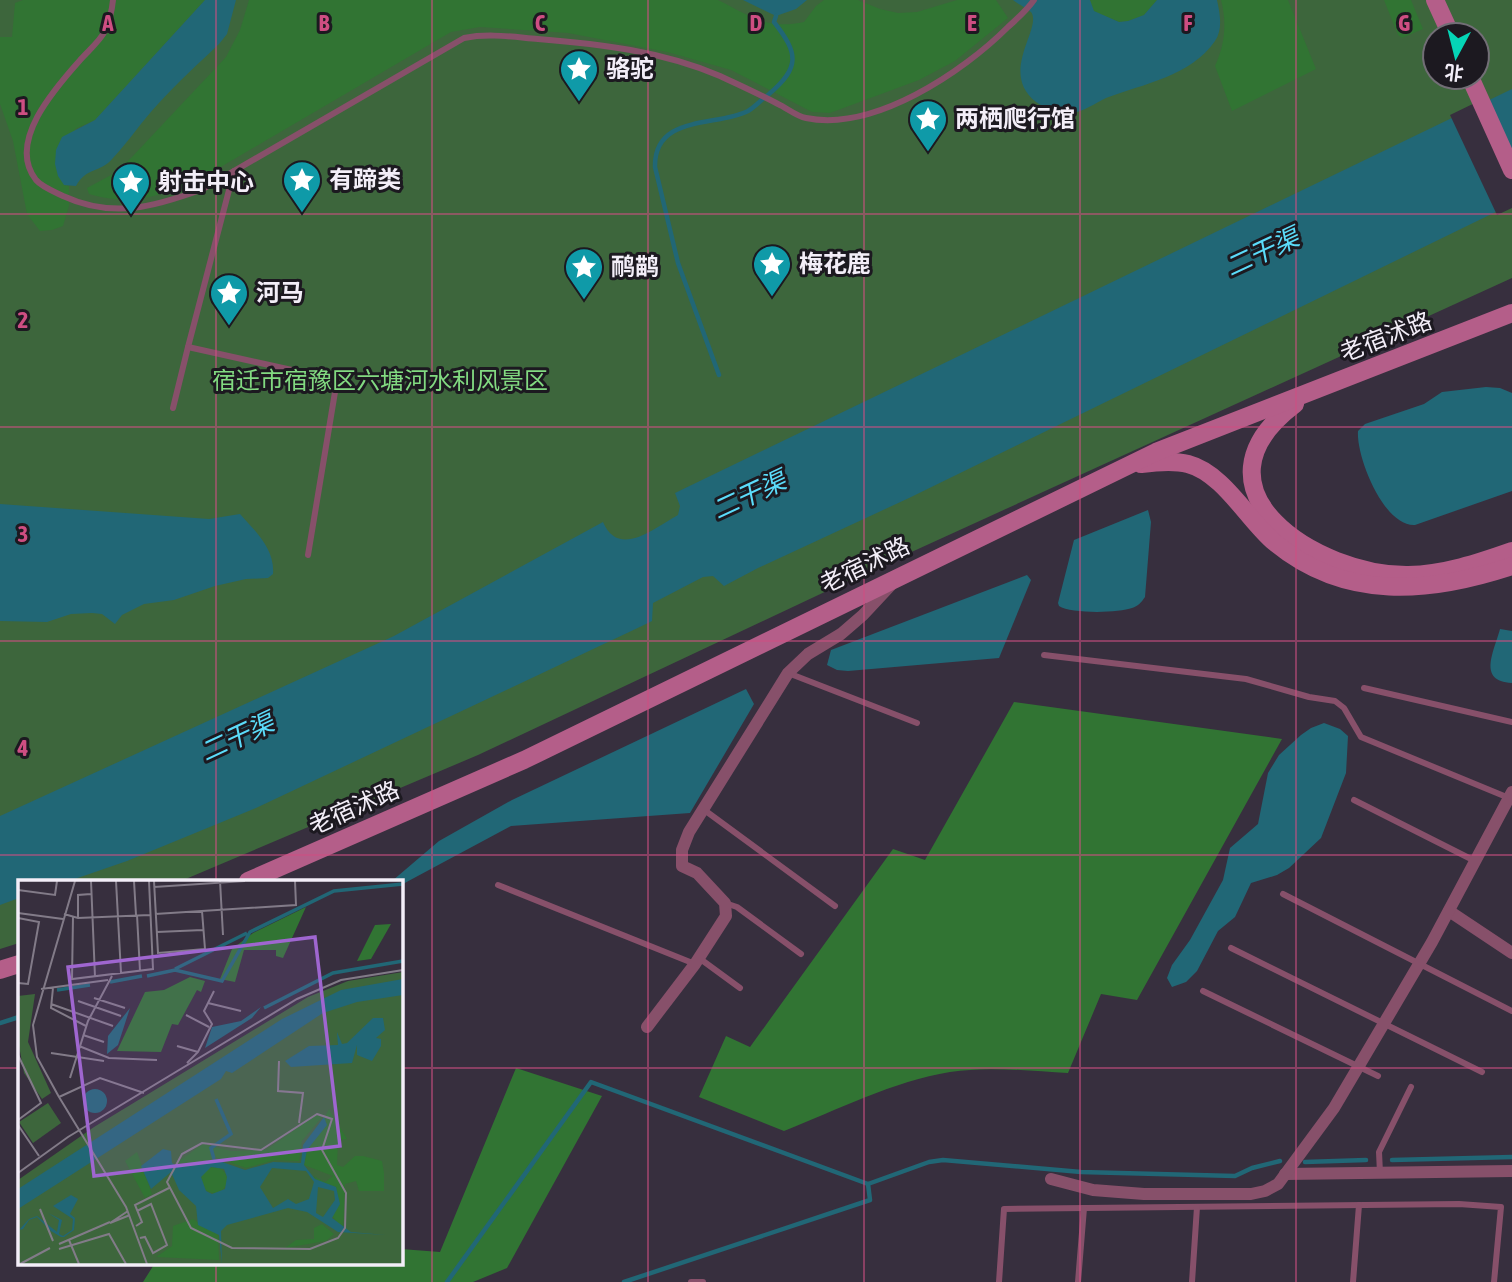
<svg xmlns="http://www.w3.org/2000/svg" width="1512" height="1282" font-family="'Asap Condensed','Noto Sans SC',sans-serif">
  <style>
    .green { fill: #3d663c; fill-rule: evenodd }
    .forest { fill: #317433 }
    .water { fill: #216776 }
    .pier { fill: #372f3e }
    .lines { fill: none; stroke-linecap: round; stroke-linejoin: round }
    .stream { stroke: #216776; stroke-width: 4.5 }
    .lane { stroke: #87506a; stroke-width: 6 }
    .street { stroke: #87506a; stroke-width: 12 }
    .secondary { stroke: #b45e89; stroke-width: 18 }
    .grid { fill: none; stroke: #ce4e82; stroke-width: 2; stroke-opacity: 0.55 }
    .labels { text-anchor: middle; stroke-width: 6; stroke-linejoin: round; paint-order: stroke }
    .poi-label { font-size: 24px; font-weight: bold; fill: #f3eef8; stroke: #1c1920; text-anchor: start }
    .street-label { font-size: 24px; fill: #f3eef8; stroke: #1c1920 }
    .park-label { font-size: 24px; fill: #82da81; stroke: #1c1920 }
    .water-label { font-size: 26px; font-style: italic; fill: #5bdcfa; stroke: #1c1920 }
    .inset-river { fill: none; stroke: #216776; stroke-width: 3.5 }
    .inset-road { fill: none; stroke: #827b88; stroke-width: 2 }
    .view { fill: #9f66d0; fill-opacity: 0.15; stroke: #9f66d0; stroke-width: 3.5 }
    .inset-edge { fill: none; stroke: #f3eef8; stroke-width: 3.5 }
    .grid-label { font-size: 23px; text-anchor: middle; font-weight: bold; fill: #ce4e82; stroke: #1c1920; stroke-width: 6; stroke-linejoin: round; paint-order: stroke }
  </style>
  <rect width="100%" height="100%" fill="#372f3e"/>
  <path class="green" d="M0 0H1512V278L848 581 478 755 181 881H19V943L0 949ZM1435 35H1477V77H1435Z"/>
  <g class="forest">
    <path d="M23 0H205L95 120 75 129 64 185 69 186V206L63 226 52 230 40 231 27 214 13 141 0 104V37H12L15 3Z"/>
    <path d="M249 0H718C750 16 767 30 804 22L816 6 824 0H858L880 9 898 13 917 12 957 0H996L1008 18 955 61 919 80 830 113 812 112 731 70 667 52 568 33 480 27 451 32 219 168C174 191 140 209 89 194L87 188 113 174 131 158 226 57 240 30Z"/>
    <path d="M1090 0H1157L1144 15 1128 21 1119 22 1093 11Z"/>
    <path d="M1221 0H1288L1316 69 1232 111 1215 66C1225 44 1227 23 1221 0Z"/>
    <path d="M1384 0H1411L1423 29 1402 38 1398 35Z"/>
    <path d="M1014 702 1282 739 1137 1000 1101 994 1068 1073C1029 1071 988 1066 950 1072 894 1081 837 1110 784 1131L699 1097 726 1036 750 1047 893 849 925 860Z"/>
    <path d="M516 1068 602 1096 507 1268 473 1282H143L155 1263H401V1249L440 1252Z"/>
  </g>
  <g class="water">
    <path d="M205 0H236L227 34 219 44C199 63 177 83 158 104 142 121 129 141 113 158 101 173 86 167 76 186L64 185 58 176 55 164 56 150 62 137 95 120Z"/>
    <path d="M743 0H807L796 9 776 16Z"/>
    <path d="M1013 0H1090L1094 11 1119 22 1128 21 1144 15 1157 0H1217C1220 14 1223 29 1215 41 1191 76 1143 84 1106 98 1096 103 1082 112 1072 113 1062 113 1044 108 1036 102 998 72 1043 28 1031 12 1027 8 1018 4 1013 0Z"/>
    <path d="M1512 89V204L909 498 758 568 724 586 713 576 703 577 653 603 652 621 644 625 256 808 127 861 69 881H19V898L0 905V816L394 636 603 522C619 559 654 528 678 515L680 506 675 493Z"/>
    <path d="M1486 387 1500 388 1512 393V491L1415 525C1384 527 1356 457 1358 431L1365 424 1424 404 1442 392Z"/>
    <path d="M0 504 209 519 240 514C256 532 275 549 273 574L268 578 246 579 215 586 174 600 144 604 122 615 115 624 102 614 92 613 71 614 47 622 0 621Z"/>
    <path d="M1148 510 1151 522 1145 597C1141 603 1138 606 1132 608 1119 613 1071 614 1059 606L1058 603 1074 540Z"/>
    <path d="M1027 575 1031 580 999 658 848 671 837 670 827 665 831 650Z"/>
    <path d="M1500 629 1512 631V683C1477 681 1494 652 1500 629Z"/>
    <path d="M746 689 754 704 690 813 511 826 401 885V881H392L439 841 512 800Z"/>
    <path d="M1324 723 1340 729 1348 736 1346 773 1321 838 1289 868 1277 875 1251 883 1235 917 1218 931 1197 971 1186 982 1172 987 1167 978 1172 965 1190 940 1223 880 1230 848 1258 824 1268 773 1279 755 1301 735 1311 728Z"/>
  </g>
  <path class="pier" d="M1483 99 1512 162V208L1497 215 1450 115Z"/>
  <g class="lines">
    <g class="stream">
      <path d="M719 375 678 263 655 167C654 114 717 127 748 111 755 107 762 99 769 94 801 67 798 53 774 22L776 16"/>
      <path d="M0 1023 19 1017"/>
      <path d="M1392 1160 1512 1157"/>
      <path d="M1305 1162 1366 1160"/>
      <path d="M447 1282 591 1082 868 1184 929 1162 943 1160 1081 1172 1235 1176 1252 1168 1280 1161"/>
      <path d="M624 1282 870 1200 868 1184"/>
    </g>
    <g class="lane">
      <path d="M113 0C112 10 109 22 105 31 100 41 88 51 81 59 56 87 6 142 36 180 42 187 55 192 63 196 113 219 154 207 203 189L464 38C489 33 513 37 538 39 600 44 662 51 720 76 739 85 759 94 778 104 787 108 796 116 806 118 874 132 963 72 1008 27 1017 19 1027 10 1034 0"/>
      <path d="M234 171 188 347 337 380 308 555"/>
      <path d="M173 408 188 347"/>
      <path d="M1044 655 1246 679 1309 697 1335 701 1344 708 1361 737 1509 798"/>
      <path d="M788 673 917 723"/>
      <path d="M1364 688 1512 722"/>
      <path d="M1354 800 1475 861"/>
      <path d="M703 809 835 906"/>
      <path d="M498 885 695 964"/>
      <path d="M1283 894 1512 1011"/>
      <path d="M725 903 737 907 801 954"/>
      <path d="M1231 948 1482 1072"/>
      <path d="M699 958 740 988"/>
      <path d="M1203 991 1378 1076"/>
      <path d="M1380 1173 1379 1152 1411 1087"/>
      <path d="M691 1282H703"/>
      <path d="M999 1282 1004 1209 1459 1204 1501 1207 1494 1282"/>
      <path d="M1078 1282 1084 1208"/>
      <path d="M1192 1282 1197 1207"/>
      <path d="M1353 1282 1359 1205"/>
    </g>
    <g class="street">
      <path d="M1449 911 1512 953"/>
      <path d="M647 1027 695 964 726 916 725 903 697 873 682 866V850L689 832 788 673 808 654 841 634 863 615 891 585"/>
      <path d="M1285 1174 1512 1171"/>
      <path d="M1051 1179 1093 1190 1144 1194H1251L1265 1191 1278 1184 1334 1108 1432 942 1512 792"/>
    </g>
    <g class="secondary">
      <path d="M1435 0 1451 35"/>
      <path d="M1470 77 1512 170"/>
      <path d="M1295 404C1181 490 1318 576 1408 575 1445 574 1478 563 1512 551"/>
      <path d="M1141 464C1156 462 1173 460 1188 464 1223 473 1248 520 1274 542 1346 602 1430 593 1512 566"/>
      <path d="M248 881 524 760 1156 452 1512 313"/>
      <path d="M0 970 19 964"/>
    </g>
  </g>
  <path class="grid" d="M216 0V881M432 0V1282M648 0V1282M864 0V1282M1080 0V1282M1296 0V1282M0 214H1512M0 427H1512M0 641H1512M0 855H1512M0 1068H19M401 1068H1512M216 1263V1282"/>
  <defs>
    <symbol id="sight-pin" viewBox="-11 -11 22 30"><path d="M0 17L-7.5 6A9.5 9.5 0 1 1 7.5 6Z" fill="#0f9aa8" stroke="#1c1920"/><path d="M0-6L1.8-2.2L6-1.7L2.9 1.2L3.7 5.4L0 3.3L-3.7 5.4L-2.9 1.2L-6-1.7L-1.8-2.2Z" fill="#fff"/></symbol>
  </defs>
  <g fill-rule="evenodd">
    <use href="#sight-pin" x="557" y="47" width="44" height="60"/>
    <use href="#sight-pin" x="906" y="97" width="44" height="60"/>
    <use href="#sight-pin" x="280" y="158" width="44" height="60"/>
    <use href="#sight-pin" x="109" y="160" width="44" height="60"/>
    <use href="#sight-pin" x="750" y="242" width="44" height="60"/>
    <use href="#sight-pin" x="562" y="245" width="44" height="60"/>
    <use href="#sight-pin" x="207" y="271" width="44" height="60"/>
  </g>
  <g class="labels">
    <g class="poi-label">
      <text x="606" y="77">骆驼</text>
      <text x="955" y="127">两栖爬行馆</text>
      <text x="329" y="188">有蹄类</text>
      <text x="158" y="190">射击中心</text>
      <text x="799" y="272">梅花鹿</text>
      <text x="611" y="275">鸸鹋</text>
      <text x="256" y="301">河马</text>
    </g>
    <g class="street-label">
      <text transform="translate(1386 337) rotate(-21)" y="8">老宿沭路</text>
      <text transform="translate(865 565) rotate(-26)" y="8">老宿沭路</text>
      <text transform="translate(354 808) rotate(-24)" y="8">老宿沭路</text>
    </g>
    <g class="park-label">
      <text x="380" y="389">宿迁市宿豫区六塘河水利风景区</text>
    </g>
    <g class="water-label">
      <text transform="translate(1262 252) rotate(-25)" y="9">二干渠</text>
      <text transform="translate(749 495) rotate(-25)" y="9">二干渠</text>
      <text transform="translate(237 737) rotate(-25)" y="9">二干渠</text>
    </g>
  </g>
  <g transform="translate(18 880)">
    <rect width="385" height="385" fill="#372f3e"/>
    <path d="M385 92V384H0V300L76 247 290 117 330 101ZM17 114 10 162 33 213 24 219 6 193 0 160V116ZM30 223 43 243 15 263 1 242Z" fill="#3d663c"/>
    <path d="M288 27 265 78 258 76V70H226L217 102 202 99 214 69 235 53ZM373 44 353 79 339 81 357 45ZM172 97 187 101 183 112 179 110 160 145 154 144 143 172 99 171 127 112 146 110ZM311 229 329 259 320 260 319 285 325 287 337 276H345L364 281 366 293V311H341L338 301 327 304 325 349 313 335 321 325 318 307 300 301 295 296 307 302 315 296 286 285 289 270ZM298 235 304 237 284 261 281 281 257 280 228 288 197 277 186 283H158L185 264 213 271 248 270ZM119 272 134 314 127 318 107 281ZM183 300a13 13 0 1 1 26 0a13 13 0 1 1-26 0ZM175 339 200 355 201 380 138 377 154 366 155 346ZM304 344 316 354 308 361 267 368 278 360 296 359V348Z" fill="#317433"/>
    <path d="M385 99V115L339 122 305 133 214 193 208 191 203 199 0 329V309L264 139 323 110ZM243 127 234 138 187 168 194 147 223 141ZM112 128 100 165 89 174 90 156ZM355 138H365L367 150 358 158 363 159V166L354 181 339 175V165L334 183 273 187 267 181 291 166 320 165 319 152 324 164 329 163ZM65 221a12 12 0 1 1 24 0a12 12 0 1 1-24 0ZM306 237 309 245 289 270 286 285 297 299 318 307 322 324 314 338 333 352 368 355 320 352 289 332 270 328 209 345 203 351 204 384 201 355 180 345 178 326 161 310 153 292 133 309 123 286 145 269 153 271 154 283 161 287 188 284 196 279 227 290 255 282 283 283 285 265ZM193 287 206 289 209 297 207 309 194 314 188 311 183 297ZM254 288 288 291 296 302 291 319 278 324 270 319 255 328 242 307ZM300 307 316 311 317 320 305 337 298 333ZM53 315 60 319 52 334 57 338 56 350 46 357H43L33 351 19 337 11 340 5 349 1 350 11 339 19 336 39 352 41 340 30 333 44 340 41 354 45 356 54 350 55 339 35 326Z" fill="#216776" fill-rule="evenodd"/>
    <path class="inset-river" d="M157 89 229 53M129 96 157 90 204 101 232 52 316 11 385 4M92 102 124 96M39 110 72 105M246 128 315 93 385 81M196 279 193 268 213 254 198 219"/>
    <path class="inset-road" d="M73 1 77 97M98 1 103 93M116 1 118 35M136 1 140 73 187 69 184 31M202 1 205 55M136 7 227 1M0 10 37 15 39 1M0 33 45 39M46 34 60 38 132 35M137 34 278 25 277 1M119 35 122 91M55 37 54 99 135 89 131 1M0 38 21 42 10 104 0 103M60 38V15L73 14M139 52 185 50M35 108 33 128 68 146M23 109 90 100M76 118 107 128M60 121 103 136M190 123 223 131M33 124 95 146M168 135 191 147M65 155 86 162M61 166 91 178 139 180M159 166 180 172M33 173 86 181M0 175 23 223 0 240M261 181 260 211 285 213 281 243M169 183 180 172 194 144 186 131 196 111M52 198 70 141 94 96M126 213 82 198 41 217 108 327 129 384M41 217 19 177 15 145 57 1M299 234 314 239 304 270 328 313 327 348 320 358 292 369 214 368 173 348 149 302 164 274 184 263 243 270ZM0 245 21 276M0 293 50 257 279 119 323 100 385 90M22 329 35 361M110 331 92 343 112 335M119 331 133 324 149 365 135 373 127 357 122 358M118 346 124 342 117 325 151 308M51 360 61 384M41 364 92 342M41 369 91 354 108 384M2 384 32 368"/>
    <path class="view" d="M297 57 322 266 76 296 50 87Z"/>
    <rect width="385" height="385" class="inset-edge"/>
  </g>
  <g class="grid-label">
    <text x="108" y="31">A</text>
    <text x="324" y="31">B</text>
    <text x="540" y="31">C</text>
    <text x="756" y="31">D</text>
    <text x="972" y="31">E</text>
    <text x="1188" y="31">F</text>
    <text x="1404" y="31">G</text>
    <text x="23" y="115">1</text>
    <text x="23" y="328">2</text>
    <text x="23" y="542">3</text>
    <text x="23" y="756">4</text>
  </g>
  <g transform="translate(1456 56) rotate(187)"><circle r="33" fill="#1c1920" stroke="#726e76" stroke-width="2"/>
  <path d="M0-5L12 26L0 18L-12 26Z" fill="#05d5b6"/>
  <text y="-10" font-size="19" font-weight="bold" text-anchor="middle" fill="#f3eef8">北</text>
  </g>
</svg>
